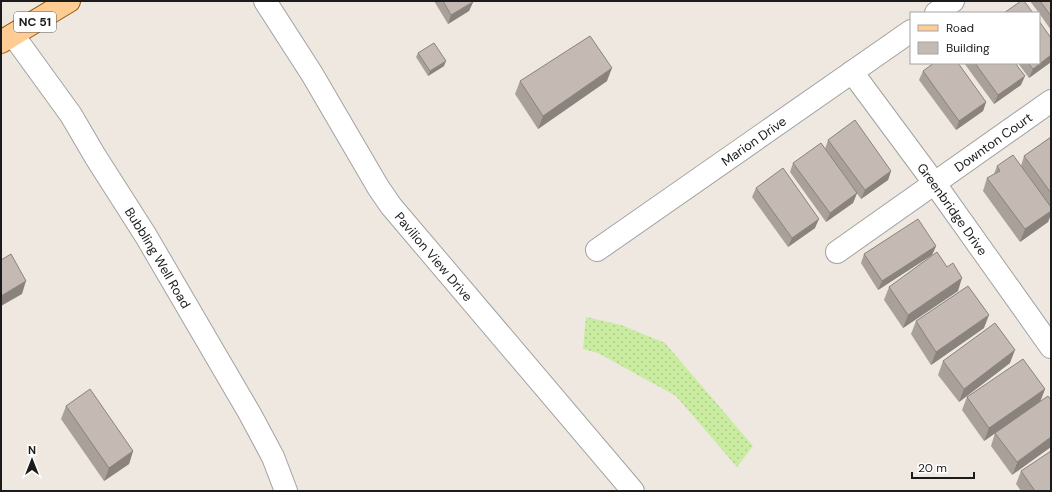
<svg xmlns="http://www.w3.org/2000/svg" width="1052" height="492" font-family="'DM Sans',sans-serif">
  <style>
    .garden { fill: url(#garden-dots) }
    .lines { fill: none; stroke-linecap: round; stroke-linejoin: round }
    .street-casing { stroke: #a2a2a2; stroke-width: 24 }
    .primary-casing { stroke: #925c00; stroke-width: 24 }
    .street { stroke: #fff; stroke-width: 22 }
    .primary { stroke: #ffcc93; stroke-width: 22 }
    .wall { fill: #a9a09a }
    .shaded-wall { fill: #8a827d }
    .building { fill: #c5bab3; stroke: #8a827d }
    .labels { text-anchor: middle; stroke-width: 4; stroke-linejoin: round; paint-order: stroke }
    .shield { fill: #fff; stroke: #5f5f5f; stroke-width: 1 }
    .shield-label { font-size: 12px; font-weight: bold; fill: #1b1b1b }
    .street-label { font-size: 13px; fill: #1b1b1b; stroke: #fff }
  </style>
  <defs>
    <pattern id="garden-dots" width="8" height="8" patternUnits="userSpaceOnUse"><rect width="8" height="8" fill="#c9eca1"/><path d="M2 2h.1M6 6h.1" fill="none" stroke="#acca8a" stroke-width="1.8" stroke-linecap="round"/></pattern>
  </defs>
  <rect width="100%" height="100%" fill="#eee8e0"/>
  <path class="garden" d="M586 317 621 325 665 343 753 446 737 467 676 396 598 353 583 349Z"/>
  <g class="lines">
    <defs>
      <g id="street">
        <path id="s1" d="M265 1 312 74 378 187 391 206 633 491"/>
        <path d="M936 13 953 1"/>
        <path id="s2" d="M13 35 71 115 95 156 146 236 250 414 273 457 286 491"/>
        <path id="s3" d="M852 72 935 184 1051 347"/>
        <path id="s4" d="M597 250 911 31"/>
        <path id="s5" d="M837 252 1051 101"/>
      </g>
      <path id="primary" d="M1 42 69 1"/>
    </defs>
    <use href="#street" class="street-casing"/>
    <use href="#primary" class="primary-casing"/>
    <use href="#street" class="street"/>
    <use href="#primary" class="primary"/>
  </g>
  <g class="wall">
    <path d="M434 1H472L473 2 469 11 448 24Z"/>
    <path d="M1030 1H1051V30L1039 13Z"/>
    <path d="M1051 38V62L1029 78 1018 63H1039Z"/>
    <path d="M418 53 444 66 428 76 416 57Z"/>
    <path d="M964 63H1015L1021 85 994 104Z"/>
    <path d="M923 71 986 102 983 111 956 130 919 80Z"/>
    <path d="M520 81H607L538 129 515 94Z"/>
    <path d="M1051 137V214L1048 222 1020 242 983 191 987 178 994 174 997 166H1021L1024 156Z"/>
    <path d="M828 140 891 171 888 180 861 199 825 149Z"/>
    <path d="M793 163 857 193 853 203 826 222 790 172Z"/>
    <path d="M756 188 815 228 788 247 752 197Z"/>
    <path d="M936 246 932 255 878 290 861 263 864 254Z"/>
    <path d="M889 287 958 291 903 328 884 300Z"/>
    <path d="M916 321 984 328 931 365 911 334Z"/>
    <path d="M943 361 1010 363 959 402 938 375Z"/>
    <path d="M1045 389 1012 475 991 446 995 433 1014 420 984 441 962 410 967 397Z"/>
    <path d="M66 406 133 451 129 464 104 481 61 419Z"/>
    <path d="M1021 471 1051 491H1021L1016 484Z"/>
  </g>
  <g class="shaded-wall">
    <path d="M473 2 469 11 448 24 451 15Z"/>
    <path d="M1051 55V62L1029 78 1033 69Z"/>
    <path d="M446 61 444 66 428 76 430 71Z"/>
    <path d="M612 68 607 81 538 129 543 116Z"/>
    <path d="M1025 76 1021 85 994 104 998 95Z"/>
    <path d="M986 102 983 111 956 130 959 121Z"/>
    <path d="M891 171 888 180 861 199 865 190Z"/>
    <path d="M857 193 853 203 826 222 830 213Z"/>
    <path d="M1051 211V214L1048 222 1020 242 1025 229Z"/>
    <path d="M819 219 815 228 788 247 792 238Z"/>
    <path d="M936 246 932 255 878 290 882 281Z"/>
    <path d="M962 278 958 291 903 328 908 315Z"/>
    <path d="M26 281 22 294 1 306V296Z"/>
    <path d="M989 315 984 328 931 365 936 352Z"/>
    <path d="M1015 350 1010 363 959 402 964 389Z"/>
    <path d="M1045 389 1040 402 984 441 989 428Z"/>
    <path d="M1051 437V447L1012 475 1017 462Z"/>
    <path d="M133 451 129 464 104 481 109 468Z"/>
  </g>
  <g class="building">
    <path d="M443 1H472L473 2 451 15Z"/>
    <path d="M1021 1H1024L1033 13H1004Z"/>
    <path d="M1040 1H1051V16Z"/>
    <path d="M1039 21 1051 38V55L1033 69 1028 63H1039Z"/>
    <path d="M590 36 612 68 543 116 520 81Z"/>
    <path d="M434 43 446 61 430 71 418 53Z"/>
    <path d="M934 63H958L986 102 959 121 923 71Z"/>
    <path d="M975 63H1015L1025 76 998 95Z"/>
    <path d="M855 120 891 171 865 190 828 140Z"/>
    <path d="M1051 137V193L1024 156Z"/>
    <path d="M821 143 857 193 830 213 793 163Z"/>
    <path d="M1013 155 1051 207V211L1025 229 987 178 1000 171 997 166Z"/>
    <path d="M783 168 819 219 792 238 756 188Z"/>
    <path d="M918 219 936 246 882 281 864 254Z"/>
    <path d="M937 252 947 267 953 263 962 278 908 315 889 287Z"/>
    <path d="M11 254 26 281 1 296V260Z"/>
    <path d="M968 286 989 315 936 352 916 321Z"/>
    <path d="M995 323 1015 350 964 389 943 361Z"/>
    <path d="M1023 359 1045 389 989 428 967 397Z"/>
    <path d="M90 389 133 451 109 468 66 406Z"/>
    <path d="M1048 396 1051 400V437L1017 462 995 433Z"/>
    <path d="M1051 451V491H1035L1021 471Z"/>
  </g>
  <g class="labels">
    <rect class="shield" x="14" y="12" width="42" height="20" rx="3"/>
    <g class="shield-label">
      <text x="35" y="26">NC 51</text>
    </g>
    <g class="street-label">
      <text dy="5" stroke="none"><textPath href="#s4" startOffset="191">Marion Drive</textPath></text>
      <text dy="5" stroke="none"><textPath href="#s5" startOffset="191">Downton Court</textPath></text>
      <text dy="5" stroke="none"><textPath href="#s3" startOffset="170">Greenbridge Drive</textPath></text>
      <text dy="5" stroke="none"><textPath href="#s1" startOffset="307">Pavilion View Drive</textPath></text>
      <text dy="5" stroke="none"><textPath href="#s2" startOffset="266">Bubbling Well Road</textPath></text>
    </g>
  </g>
  <rect width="1052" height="492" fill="none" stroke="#1b1b1b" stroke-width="4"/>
  <rect x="910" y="12" width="130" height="52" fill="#ffffff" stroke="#a4a4a4"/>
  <rect x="918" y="25" width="20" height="6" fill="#ffcc93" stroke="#a4a4a4"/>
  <text x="946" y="32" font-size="12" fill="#1b1b1b">Road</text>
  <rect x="918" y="42" width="20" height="12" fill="#c5bab3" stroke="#a4a4a4"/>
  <text x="946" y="52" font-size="12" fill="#1b1b1b">Building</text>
  <g transform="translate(32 460)" stroke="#ffffff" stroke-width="3" paint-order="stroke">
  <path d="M0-3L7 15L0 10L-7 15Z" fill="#1b1b1b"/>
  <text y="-6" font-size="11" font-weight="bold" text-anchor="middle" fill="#1b1b1b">N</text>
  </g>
  <path d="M912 472v6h62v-6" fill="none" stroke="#1b1b1b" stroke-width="2"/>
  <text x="918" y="472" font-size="12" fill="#1b1b1b" stroke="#ffffff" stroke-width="3" paint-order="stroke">20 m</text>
</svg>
